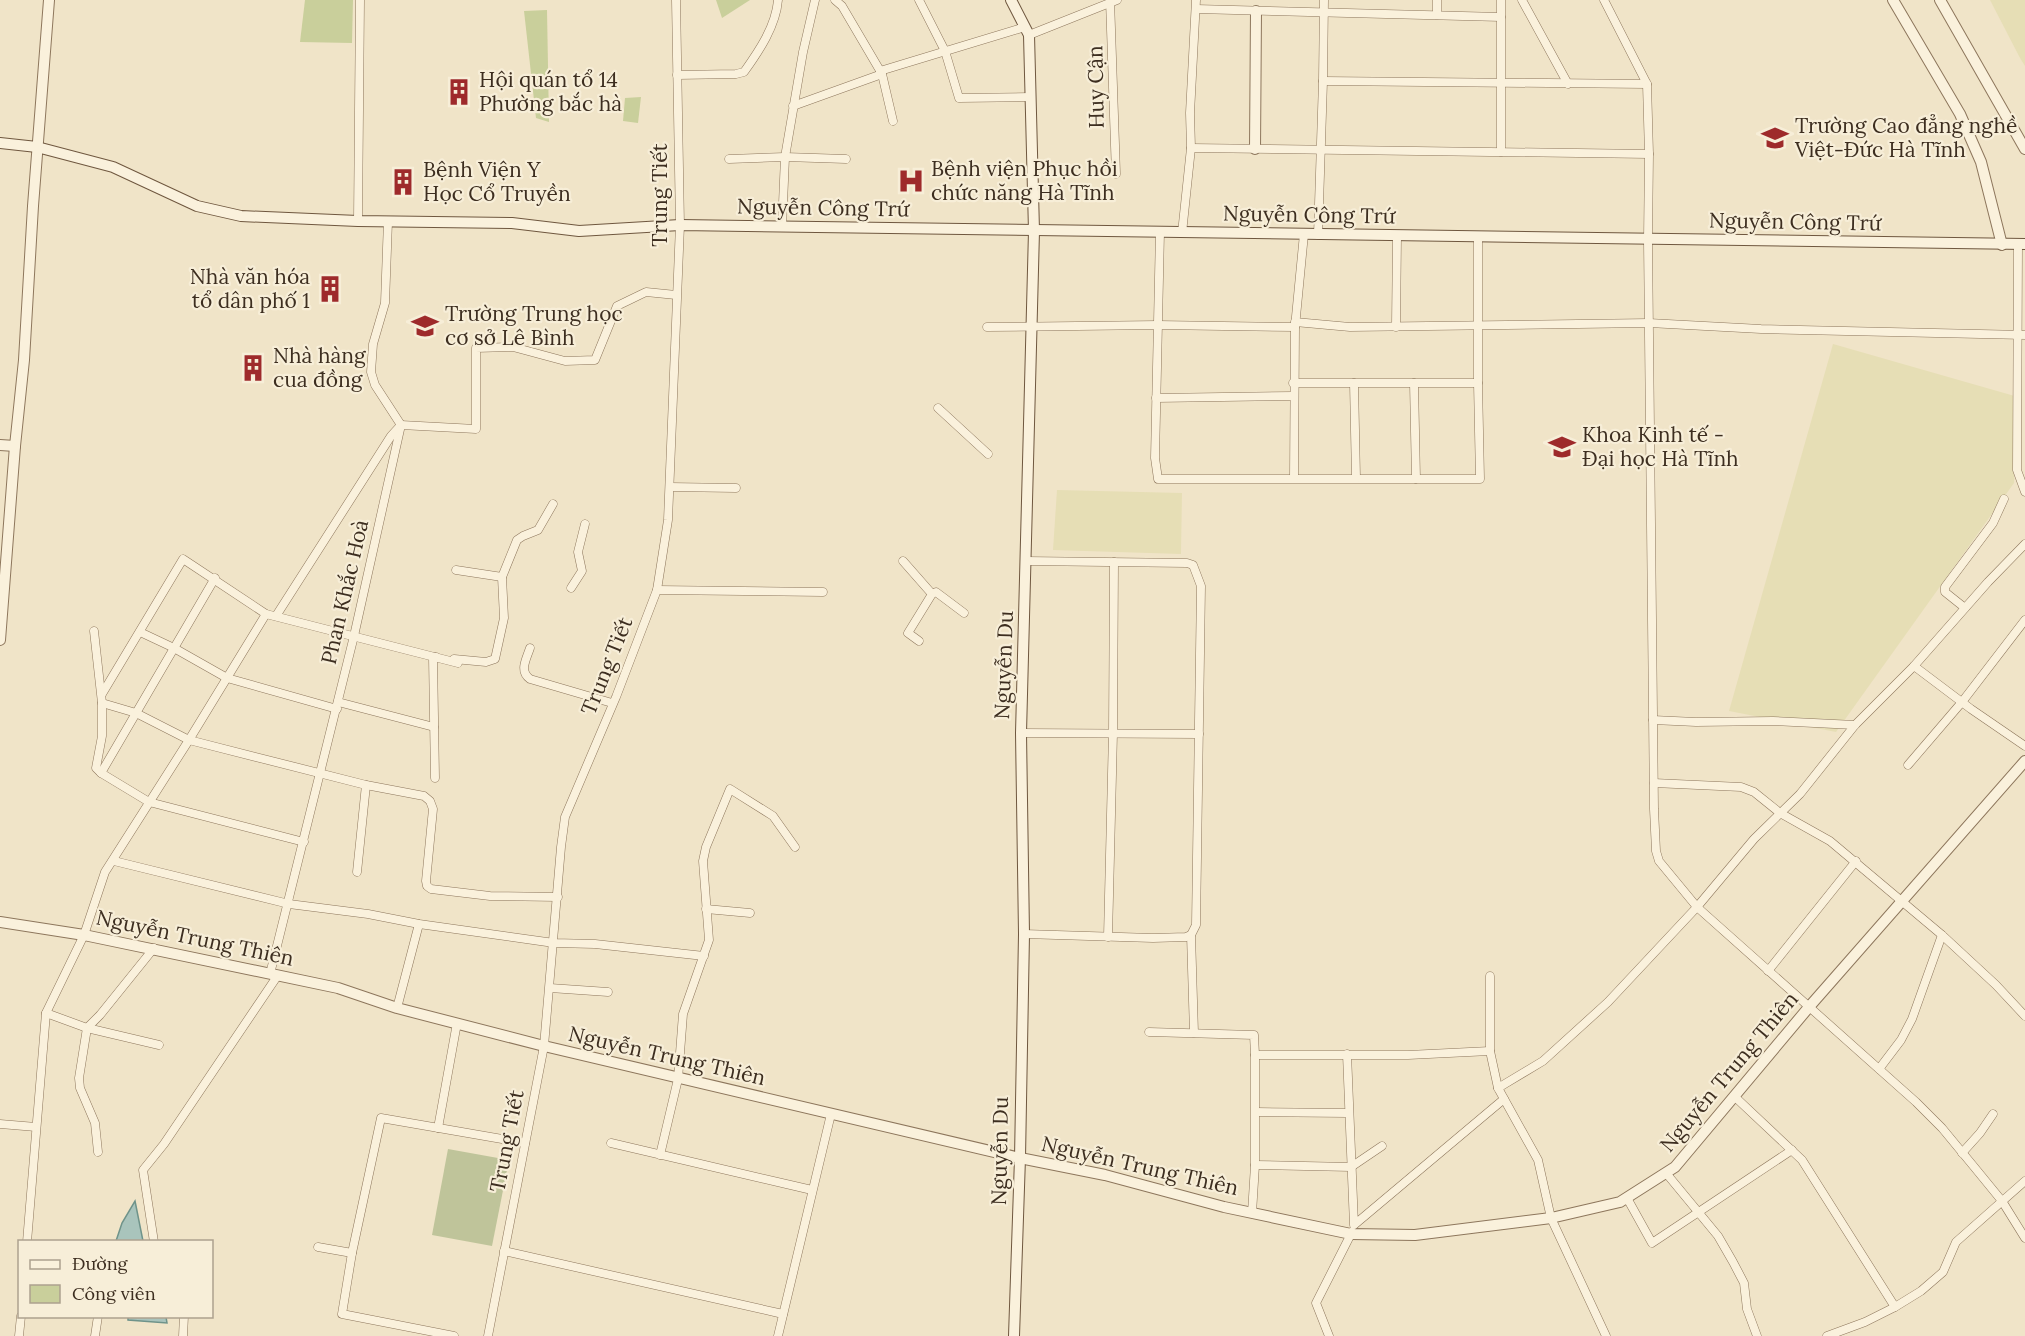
<svg xmlns="http://www.w3.org/2000/svg" width="2025" height="1336" font-family="Lora,serif">
  <style>
    .farmland { fill: #e6deb5 }
    .green { fill: #c9cf9b }
    .cemetery { fill: #bfc49a }
    .water { fill: #a9c4bc; stroke: #6f938a; stroke-width: 1.5 }
    .lines { fill: none; stroke-linecap: round; stroke-linejoin: round }
    .minor-casing { stroke: #8d765c; stroke-width: 9 }
    .tertiary-casing { stroke: #8d765c; stroke-width: 12 }
    .secondary-casing { stroke: #6f573f; stroke-width: 12 }
    .minor { stroke: #faf1dc; stroke-width: 8 }
    .tertiary { stroke: #faf1dc; stroke-width: 10 }
    .secondary { stroke: #faf1dc; stroke-width: 10 }
    .labels { text-anchor: middle; stroke-width: 4.5; stroke-linejoin: round; paint-order: stroke }
    .poi-label { font-size: 21px; fill: #3d2e20; stroke: #f7eed8; text-anchor: start }
    .street-label { font-size: 21px; fill: #3d2e20; stroke: #f7eed8 }
  </style>
  <rect width="100%" height="100%" fill="#f0e4c8"/>
  <g class="farmland">
    <path d="M1990 0H2025V66L2020 58Z"/>
    <path d="M1833 344 2018 397 2014 483 1836 732 1729 711Z"/>
    <path d="M1057 490 1182 493 1181 554 1053 550Z"/>
  </g>
  <g class="green">
    <path d="M305 0H353L352 43 300 42Z"/>
    <path d="M716 0H750L722 18Z"/>
    <path d="M547 10 549 122 536 118 524 11Z"/>
    <path d="M641 97 638 123 623 121 625 98Z"/>
  </g>
  <path class="cemetery" d="M448 1149 509 1160 492 1246 432 1235Z"/>
  <g class="water">
    <path d="M135 1201 143 1241H116L122 1223Z"/>
    <path d="M128 1317H166L167 1323 128 1320Z"/>
  </g>
  <g class="lines">
    <defs>
      <g id="minor">
        <path d="M835 0 842 6 882 74 893 121"/>
        <path d="M919 0 945 51 959 98 1031 97"/>
        <path d="M1110 0 1116 174"/>
        <path d="M1522 0 1568 84"/>
        <path d="M1604 0 1647 84 1649 154 1648 240 1654 809 1656 851 1659 861 1697 907 1916 1102 1942 1128 1975 1168 2002 1201 2025 1238"/>
        <path d="M1196 9 1501 17"/>
        <path d="M1437 15V0"/>
        <path d="M1029 35 1117 0"/>
        <path d="M880 71 1025 27"/>
        <path d="M677 75 736 74 744 72C759 51 776 26 778 0"/>
        <path d="M1323 81 1647 84"/>
        <path d="M793 106 882 74"/>
        <path d="M1191 148 1649 154"/>
        <path d="M1501 152V0"/>
        <path d="M729 159 785 157 846 159"/>
        <path d="M358 221 360 0"/>
        <path d="M782 227 785 157 803 52 815 0"/>
        <path d="M1160 232 1155 458 1158 479H1480L1478 383V237"/>
        <path d="M1182 233 1191 148 1190 113 1196 0"/>
        <path d="M1318 235 1323 81 1324 0"/>
        <path d="M2018 244 2017 470 2025 492"/>
        <path d="M1295 322 1350 327 1649 323 1761 329 2025 335"/>
        <path d="M987 327 1158 325 1295 327"/>
        <path d="M1396 327 1397 236"/>
        <path d="M1293 383H1478"/>
        <path d="M1354 383 1356 478"/>
        <path d="M1414 383 1416 479"/>
        <path d="M1156 398 1293 396"/>
        <path d="M938 408 988 454"/>
        <path d="M1294 478 1295 327 1304 234"/>
        <path d="M670 487 736 488"/>
        <path d="M903 561 932 594"/>
        <path d="M1026 561 1187 563 1193 565 1201 586 1196 925 1191 935 1194 1033"/>
        <path d="M456 570 502 577"/>
        <path d="M571 588 582 571 578 552 585 524"/>
        <path d="M657 590 823 592"/>
        <path d="M1965 608 1945 592V587L1993 523 2004 499"/>
        <path d="M276 616 391 436 401 425 476 429V348L513 347 565 361 595 360 617 306 646 292 676 295"/>
        <path d="M94 631 102 703V736L96 768 101 773 149 802 304 842"/>
        <path d="M140 632 174 648 227 678 337 709"/>
        <path d="M919 641 908 633 932 594 936 592 964 613"/>
        <path d="M530 648C526 660 519 671 530 679L612 703"/>
        <path d="M454 659 486 662 495 659 504 618 502 577 517 540 523 536 538 530 553 504"/>
        <path d="M1914 666 1971 709 2025 746"/>
        <path d="M102 694 183 559 266 614 458 663"/>
        <path d="M338 702 434 727"/>
        <path d="M102 703 136 713 189 740 366 785 424 796 430 801 433 809 426 881 427 886 431 889 490 896 558 897"/>
        <path d="M1653 720 1696 722 1773 721 1855 725"/>
        <path d="M1021 733 1199 734"/>
        <path d="M1908 765 1962 702 2025 620"/>
        <path d="M101 773 215 578"/>
        <path d="M435 778 433 657H436"/>
        <path d="M1654 783 1741 787 1754 792 1780 813 1830 841 1942 935 1996 985 2025 1016"/>
        <path d="M114 861 289 904 368 914 419 924 554 943 595 944 704 956"/>
        <path d="M357 872 366 785"/>
        <path d="M706 909 750 913"/>
        <path d="M1024 934 1153 938 1186 937 1191 935"/>
        <path d="M1108 937 1113 733 1114 562"/>
        <path d="M1768 971 1856 861"/>
        <path d="M270 974 354 636 401 425 375 385 371 372 373 344 385 303 388 221"/>
        <path d="M1490 976V1051L1498 1088"/>
        <path d="M550 988 608 992"/>
        <path d="M397 1008 419 924"/>
        <path d="M46 1013 87 1028 159 1045"/>
        <path d="M1149 1032 1254 1035 1255 1055"/>
        <path d="M1347 1054 1354 1225 1504 1099"/>
        <path d="M1879 1069 1901 1040 1912 1019 1942 935"/>
        <path d="M1734 1096 1802 1160 1895 1307"/>
        <path d="M1256 1112 1348 1113"/>
        <path d="M0 1124 36 1127"/>
        <path d="M438 1128 457 1023"/>
        <path d="M611 1143 812 1190"/>
        <path d="M98 1152 95 1123 80 1088 79 1078 87 1028 100 1015 154 948"/>
        <path d="M1962 1153 1980 1133 1993 1114"/>
        <path d="M660 1155 678 1079 683 1014 709 940 703 861 706 847 730 789 773 816 795 847"/>
        <path d="M1255 1165 1351 1167 1382 1146"/>
        <path d="M1666 1173 1718 1236 1733 1262 1744 1283 1747 1309 1757 1336"/>
        <path d="M1627 1198 1652 1243 1792 1150"/>
        <path d="M1252 1213 1255 1165V1055H1408L1490 1051"/>
        <path d="M27 1242 46 1013 84 935 105 872 189 740 266 614"/>
        <path d="M154 1242 143 1170 164 1144 278 975"/>
        <path d="M318 1247 352 1253"/>
        <path d="M504 1251 783 1314"/>
        <path d="M19 1336 21 1316"/>
        <path d="M95 1336 98 1316"/>
        <path d="M183 1336 184 1316"/>
        <path d="M454 1336 342 1314 352 1253 381 1118 525 1143"/>
        <path d="M488 1336 544 1046 561 847 565 817 616 697 657 590 668 520 680 225 676 0"/>
        <path d="M778 1336 831 1114"/>
        <path d="M1329 1336 1316 1303 1352 1232"/>
        <path d="M1606 1336 1551 1218 1538 1160 1498 1088 1543 1061 1608 1002 1697 907 1754 839 1800 794 1855 725 1914 666 1988 582 2025 544"/>
        <path d="M1827 1336 1865 1322 1895 1307 1921 1291 1943 1272 1956 1242 2025 1181"/>
      </g>
      <g id="tertiary">
        <path d="M1893 0 1960 114 1981 162 2002 245"/>
        <path d="M1940 0 2025 149"/>
        <path d="M1255 149 1256 11"/>
        <path d="M0 445 15 446"/>
        <path d="M0 640 15 446 24 360 33 206 49 0"/>
        <path d="M0 922 84 935 338 988 397 1008 544 1046 1020 1158 1105 1175 1224 1207 1351 1234 1415 1235 1551 1218 1620 1202 1675 1167 1809 1007 2025 761"/>
      </g>
      <g id="secondary">
        <path d="M1011 0 1029 35 1034 231 1021 733 1024 934 1020 1158 1014 1336"/>
        <path d="M0 143 37 147 113 167 197 206 241 216 358 221 512 223 579 231 680 225 2025 244"/>
      </g>
    </defs>
    <use href="#minor" class="minor-casing"/>
    <use href="#tertiary" class="tertiary-casing"/>
    <use href="#secondary" class="secondary-casing"/>
    <use href="#minor" class="minor"/>
    <use href="#tertiary" class="tertiary"/>
    <use href="#secondary" class="secondary"/>
  </g>
  <defs>
    <symbol id="building-bare" viewBox="-9 -9 18 18"><path d="M-4-6H4V6H1V3H-1V6H-4ZM-2.5-4.3h1.7v1.8h-1.7ZM.8-4.3h1.7v1.8H.8ZM-2.5-1h1.7V.8h-1.7ZM.8-1h1.7V.8H.8Z" fill="#9e2a2b" stroke="#f7eed8" stroke-width="2.5" paint-order="stroke"/></symbol>
    <symbol id="university-bare" viewBox="-9 -9 18 18"><path d="M0-5L7-2L0 1L-7-2ZM-4 1L0 2.5L4 1V4Q0 6-4 4Z" fill="#9e2a2b" stroke="#f7eed8" stroke-width="2.5" paint-order="stroke"/></symbol>
    <symbol id="hospital-bare" viewBox="-9 -9 18 18"><path d="M-5-5h3v3.5h4V-5h3V5h-3V1.5h-4V5h-3Z" fill="#9e2a2b" stroke="#f7eed8" stroke-width="2.5" paint-order="stroke"/></symbol>
    <symbol id="school-bare" viewBox="-9 -9 18 18"><path d="M0-5L7-2L0 1L-7-2ZM-4 1L0 2.5L4 1V4Q0 6-4 4Z" fill="#9e2a2b" stroke="#f7eed8" stroke-width="2.5" paint-order="stroke"/></symbol>
  </defs>
  <g fill-rule="evenodd">
    <use href="#building-bare" x="440" y="73" width="38" height="38"/>
    <use href="#university-bare" x="1756" y="119" width="38" height="38"/>
    <use href="#hospital-bare" x="892" y="162" width="38" height="38"/>
    <use href="#building-bare" x="384" y="163" width="38" height="38"/>
    <use href="#building-bare" x="311" y="270" width="38" height="38"/>
    <use href="#school-bare" x="406" y="307" width="38" height="38"/>
    <use href="#building-bare" x="234" y="349" width="38" height="38"/>
    <use href="#university-bare" x="1543" y="428" width="38" height="38"/>
  </g>
  <g class="labels">
    <g class="poi-label">
      <text x="479" y="87">Hội quán tổ 14<tspan x="479" dy="24">Phường bắc hà</tspan></text>
      <text x="1795" y="133">Trường Cao đẳng nghề<tspan x="1795" dy="24">Việt-Đức Hà Tĩnh</tspan></text>
      <text x="931" y="176">Bệnh viện Phục hồi<tspan x="931" dy="24">chức năng Hà Tĩnh</tspan></text>
      <text x="423" y="177">Bệnh Viện Y<tspan x="423" dy="24">Học Cổ Truyền</tspan></text>
      <text x="310" y="284" text-anchor="end">Nhà văn hóa<tspan x="310" dy="24">tổ dân phố 1</tspan></text>
      <text x="445" y="321">Trường Trung học<tspan x="445" dy="24">cơ sở Lê Bình</tspan></text>
      <text x="273" y="363">Nhà hàng<tspan x="273" dy="24">cua đồng</tspan></text>
      <text x="1582" y="442">Khoa Kinh tế -<tspan x="1582" dy="24">Đại học Hà Tĩnh</tspan></text>
    </g>
    <g class="street-label">
      <text transform="translate(1096 87) rotate(-91)" y="7">Huy Cận</text>
      <text transform="translate(660 195) rotate(-90)" y="7">Trung Tiết</text>
      <text transform="translate(823 208) rotate(1)" y="7">Nguyễn Công Trứ</text>
      <text transform="translate(1309 215) rotate(1)" y="7">Nguyễn Công Trứ</text>
      <text transform="translate(1795 222) rotate(1)" y="7">Nguyễn Công Trứ</text>
      <text transform="translate(345 592) rotate(-77)" y="7">Phan Khắc Hoà</text>
      <text transform="translate(1004 665) rotate(-88)" y="7">Nguyễn Du</text>
      <text transform="translate(607 666) rotate(-68)" y="7">Trung Tiết</text>
      <text transform="translate(195 938) rotate(12)" y="7">Nguyễn Trung Thiên</text>
      <text transform="translate(667 1056) rotate(13)" y="7">Nguyễn Trung Thiên</text>
      <text transform="translate(1729 1072) rotate(-50)" y="7">Nguyễn Trung Thiên</text>
      <text transform="translate(507 1141) rotate(-79)" y="7">Trung Tiết</text>
      <text transform="translate(1000 1151) rotate(-89)" y="7">Nguyễn Du</text>
      <text transform="translate(1140 1166) rotate(13)" y="7">Nguyễn Trung Thiên</text>
    </g>
  </g>
  <rect x="18" y="1240" width="195" height="78" fill="#f7eed8" stroke="#ada18e" stroke-width="1.5"/>
  <rect x="30" y="1260" width="30" height="9" fill="#faf1dc" stroke="#ada18e" stroke-width="1.5"/>
  <text x="72" y="1270" font-size="18" fill="#3d2e20">Đường</text>
  <rect x="30" y="1285" width="30" height="18" fill="#c9cf9b" stroke="#ada18e" stroke-width="1.5"/>
  <text x="72" y="1300" font-size="18" fill="#3d2e20">Công viên</text>
</svg>
